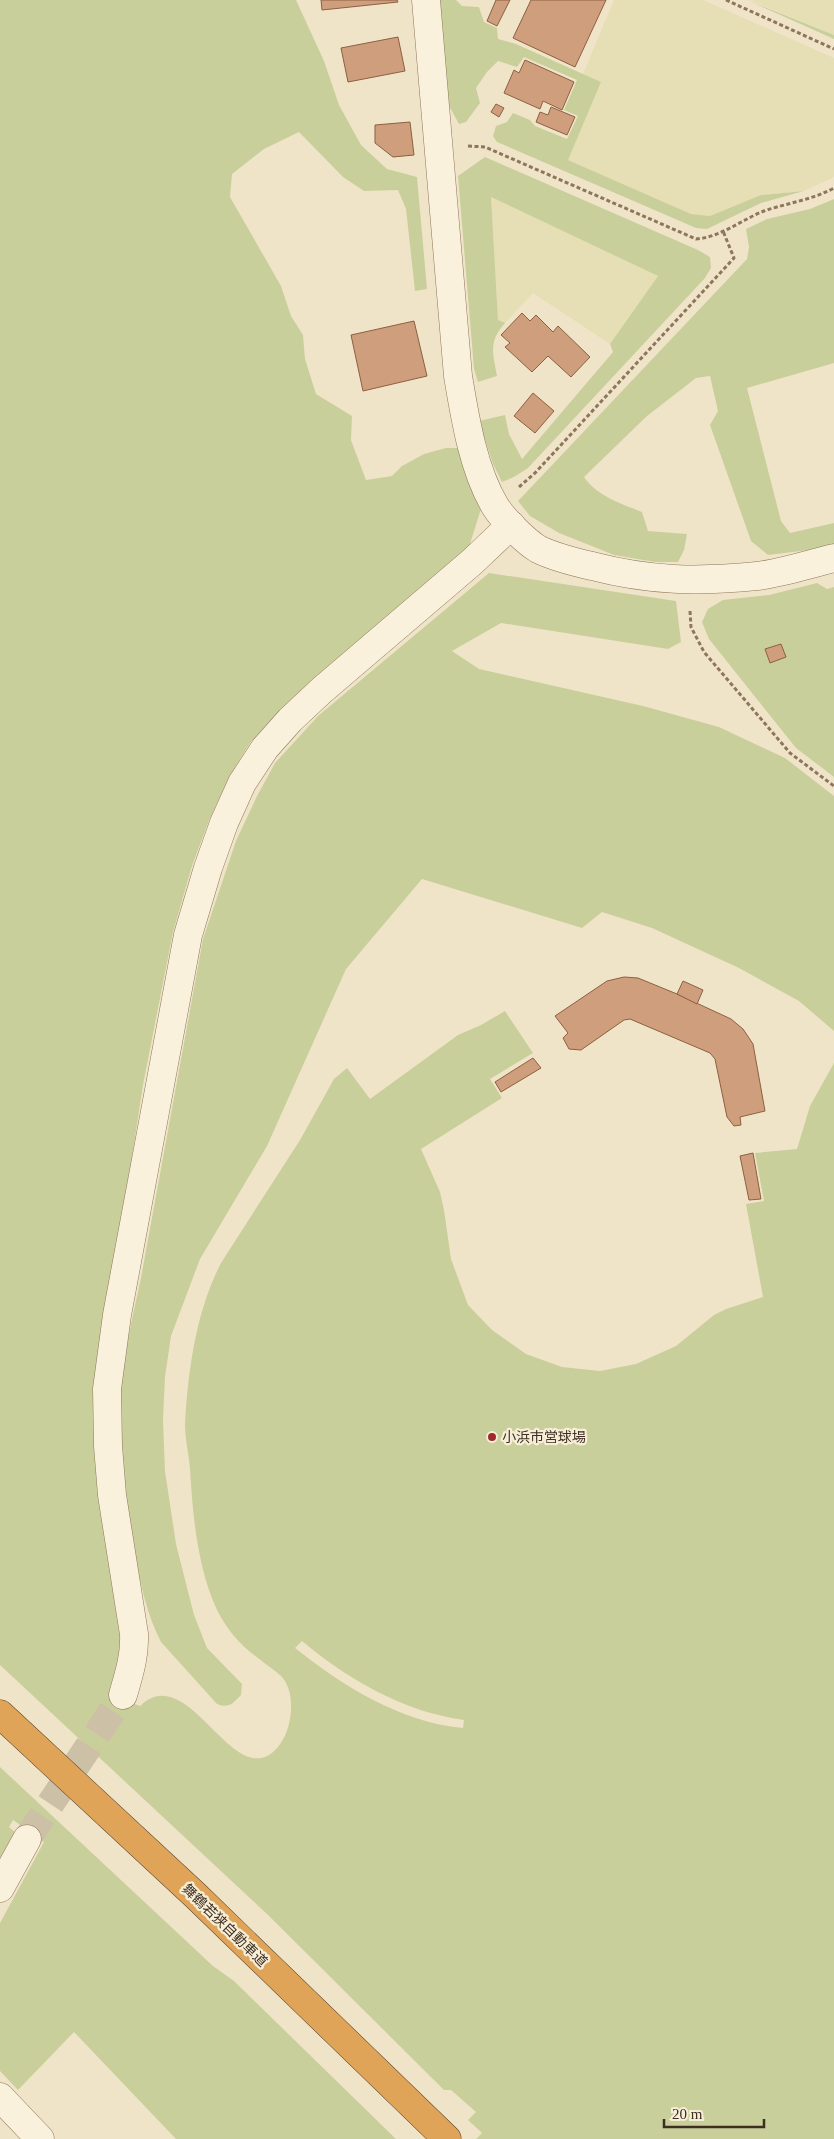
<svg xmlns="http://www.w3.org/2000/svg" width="834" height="2139" font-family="'Times New Roman','Noto Sans JP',serif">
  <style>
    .farmland { fill: #e6deb5 }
    .green { fill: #c9cf9b; fill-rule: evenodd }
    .building { fill: #cf9f7d; stroke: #8d5f41 }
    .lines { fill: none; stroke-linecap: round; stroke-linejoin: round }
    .minor-tunnel { stroke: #ccc0a6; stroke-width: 28; stroke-dasharray: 28 14; stroke-linecap: butt }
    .minor-casing { stroke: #8d765c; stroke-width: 29 }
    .highway-casing { stroke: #5b4430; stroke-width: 29 }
    .path { stroke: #8d765c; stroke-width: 3; stroke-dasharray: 4 2.5; stroke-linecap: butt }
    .minor { stroke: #faf1dc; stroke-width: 28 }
    .highway { stroke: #e0a458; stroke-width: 28 }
    .poi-dot { fill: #9e2a2b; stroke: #f7eed8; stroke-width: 2 }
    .labels { text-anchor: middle; stroke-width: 4.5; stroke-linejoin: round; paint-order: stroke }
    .poi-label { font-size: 14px; fill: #3d2e20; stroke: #f7eed8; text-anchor: start }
    .street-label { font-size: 14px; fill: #3d2e20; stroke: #f7eed8 }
  </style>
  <rect width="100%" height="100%" fill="#f0e4c8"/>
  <g class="farmland">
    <path d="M614 0H703L834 58V177L804 191 761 195 710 216 691 214 568 160 601 82 583 74Z"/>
    <path d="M750 0H834V35Z"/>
    <path d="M491 197 658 276 610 344 533 293 505 323 498 320Z"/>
  </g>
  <g class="green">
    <path d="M0 0H296L324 61 339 105 361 145 387 169 417 177 427 289 415 291 406 209 398 190 364 191 343 177 299 132 264 149 232 174 230 197 281 286 291 316 303 335 305 359 316 394 352 416 351 440 366 480 392 476 402 466 424 454 446 448H458L468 466 481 509 469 547 312 681 278 712 250 743 229 777 210 818 192 866 173 932 143 1085 120 1236V1619L125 1700 140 1706C190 1658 234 1798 278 1747 292 1730 297 1695 282 1677 275 1670 265 1664 258 1658 240 1645 227 1630 217 1610 197 1566 193 1517 190 1469 189 1455 185 1439 185 1424 188 1371 196 1311 221 1263L300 1140 334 1079 347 1068 370 1099 458 1035 481 1025 505 1011 533 1053 490 1079 502 1098 421 1149 440 1192 444 1210 451 1259 468 1305 492 1330 526 1354 562 1367 600 1371 636 1364 676 1346 714 1315 726 1309 763 1297 746 1204 764 1201 755 1153 797 1149 810 1106 834 1063V2139H476L482 2133 468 2120 476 2112 451 2090H444L267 1914 0 1665ZM302 1641C347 1679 404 1712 464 1720L463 1728C400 1722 343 1686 295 1648Z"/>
    <path d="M439 0H456L462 6 479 7 484 22 497 28 498 39 516 44 601 82 568 160 691 214 710 216 761 195 804 191 761 203 707 229 696 228 497 142 493 136 496 126 507 122 513 113 530 120 535 126 567 139 578 116 564 110 577 80 524 57 517 67 498 61 487 72 476 88 480 103 466 122 459 124 449 106Z"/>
    <path d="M747 0 834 35V39Z"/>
    <path d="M485 157 698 250 710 257 711 268 705 278 528 468 514 477 502 482 493 464 479 421 505 415 509 434 522 459 613 352 610 344 658 276 491 197 498 320 505 323C488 342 493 353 497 376L478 382 474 369 458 176Z"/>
    <path d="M834 199V363L747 388 781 521 790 533 834 523V544L809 550 768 555 751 541 710 425 718 411 710 376 696 378 647 416 584 477C597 496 622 504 642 512L648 531 687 534 684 550 678 562H655L614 555 559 533 530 516 518 501 747 259 749 247 746 229 767 219 810 209Z"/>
    <path d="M489 573 676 601 681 642 668 649 501 623 452 651 479 669 643 706 719 727 785 758 834 796V1031L799 1001 739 968 652 928 602 912 582 928 422 879 346 969 267 1146 200 1259 171 1336 165 1377 163 1420 165 1471 176 1544 194 1615 207 1648 242 1684 241 1695C233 1703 229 1709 217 1704L161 1642C147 1615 141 1586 135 1555 125 1502 116 1445 121 1390 124 1352 133 1315 141 1278L203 939 236 841 257 796 275 763 318 716Z"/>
    <path d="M817 583 827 589 834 587V777L796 748 709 639 702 622 708 609 723 600 769 595Z"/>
    <path d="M0 1767 213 1966 234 1981 396 2139H176L74 2032 18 2090 0 2071V1923L44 1842 13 1820 9 1827 16 1833 0 1863Z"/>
  </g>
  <g class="building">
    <path d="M321 0H397L398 2 322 10Z"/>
    <path d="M496 0H510L497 26 487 21Z"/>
    <path d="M531 0H606L575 67 513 38Z"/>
    <path d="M398 37 405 71 348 82 341 48Z"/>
    <path d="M525 60 574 82 562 110 543 101 540 109 504 93 514 70 519 73Z"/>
    <path d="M496 104 504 108 499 117 491 112Z"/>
    <path d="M551 107 575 117 567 135 536 122 540 112 548 115Z"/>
    <path d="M410 122 414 155 393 157 375 143V125Z"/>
    <path d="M522 313 530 321 536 315 553 332 558 326 590 357 571 377 548 356 532 372 505 347 510 343 501 335Z"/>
    <path d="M414 321 427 376 363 391 351 335Z"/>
    <path d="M533 393 554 411 535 433 514 416Z"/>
    <path d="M781 644 786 657 770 663 765 649Z"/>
    <path d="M624 977 638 978 677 994 731 1019 743 1029 753 1044 765 1111 740 1117 741 1125 734 1126 727 1117 715 1059 710 1053 630 1019 624 1020 581 1050 569 1049 563 1038 568 1033 555 1016 607 981Z"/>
    <path d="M683 981 703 990 697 1004 677 994Z"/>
    <path d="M533 1058 541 1068 501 1092 495 1082Z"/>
    <path d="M753 1153 761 1199 749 1200 740 1156Z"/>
  </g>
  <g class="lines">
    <path class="minor-tunnel" d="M27 1839 123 1695"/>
    <defs>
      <g id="minor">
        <path d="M426 0 458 376C465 418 473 469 495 506 503 519 525 541 538 549 554 557 574 562 592 566 650 581 697 582 757 576 782 573 809 564 834 558"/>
        <path d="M123 1695C129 1674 135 1656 134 1634L112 1495 108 1446 107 1389 117 1315 188 935 208 868 224 823 242 783 265 748 290 720 322 690 472 562 511 525"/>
        <path d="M0 1888 27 1839"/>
        <path d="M0 2097 40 2139"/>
      </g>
      <path id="highway" d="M0 1714 195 1895 447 2139"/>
    </defs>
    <use href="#minor" class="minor-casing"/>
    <use href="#highway" class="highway-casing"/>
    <g class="path">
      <path d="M726 0 834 49"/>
      <path d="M468 146 485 147 696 239C721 237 741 220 764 211 787 203 812 200 834 188"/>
      <path d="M519 487 535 473 734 258 723 231"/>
      <path d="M690 611 691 627 704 652 790 753 834 786"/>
    </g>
    <use href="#minor" class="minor"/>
    <use href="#highway" class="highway"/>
  </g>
  <circle class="poi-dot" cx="492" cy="1437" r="5"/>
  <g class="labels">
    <g class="poi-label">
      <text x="502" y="1442">小浜市営球場</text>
    </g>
    <g class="street-label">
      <text transform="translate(225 1925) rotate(44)" y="5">舞鶴若狭自動車道</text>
    </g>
  </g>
  <path d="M664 2119v8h100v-8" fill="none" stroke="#3d2e20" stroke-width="2.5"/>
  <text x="672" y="2119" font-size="15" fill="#3d2e20" stroke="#f7eed8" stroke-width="4" paint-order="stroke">20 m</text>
</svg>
